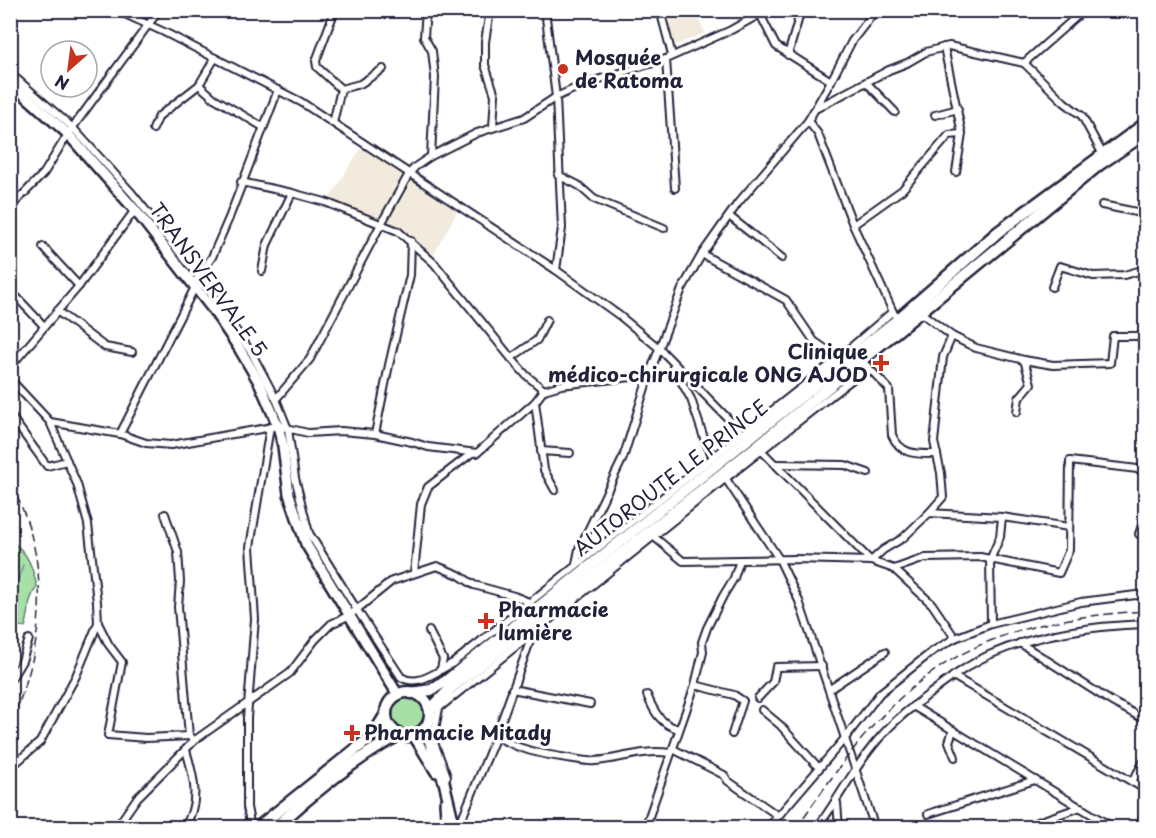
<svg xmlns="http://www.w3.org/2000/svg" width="1156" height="838" font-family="'Playpen Sans',sans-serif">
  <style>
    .built { fill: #f2eadc }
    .green { fill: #a6e0a6; stroke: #648170; stroke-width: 1.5 }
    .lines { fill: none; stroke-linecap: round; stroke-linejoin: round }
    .stream { stroke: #758cab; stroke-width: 1.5 }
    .street-casing { stroke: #22223b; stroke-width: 10 }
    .secondary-casing { stroke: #22223b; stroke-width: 14 }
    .primary-casing { stroke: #22223b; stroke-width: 15 }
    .street { stroke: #fff; stroke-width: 6 }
    .secondary { stroke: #fff; stroke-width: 9 }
    .primary { stroke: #fff; stroke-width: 10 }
    .rail { stroke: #22223b; stroke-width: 1.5; stroke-dasharray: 9 4.5; stroke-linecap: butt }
    .poi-dot { fill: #c8321e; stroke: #fff; stroke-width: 2 }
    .labels { text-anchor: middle; stroke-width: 6; stroke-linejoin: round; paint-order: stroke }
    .poi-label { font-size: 20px; font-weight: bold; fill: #22223b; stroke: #fff; text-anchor: start }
    .street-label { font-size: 20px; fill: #22223b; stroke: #fff }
  </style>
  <rect width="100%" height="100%" fill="#fff"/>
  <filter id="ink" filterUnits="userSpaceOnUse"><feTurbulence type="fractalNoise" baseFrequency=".0167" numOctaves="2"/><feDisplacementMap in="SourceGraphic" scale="12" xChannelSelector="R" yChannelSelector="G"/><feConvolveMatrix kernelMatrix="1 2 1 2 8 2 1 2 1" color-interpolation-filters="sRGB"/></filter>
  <g filter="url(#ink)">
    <g class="built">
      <path d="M663 11H695L705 33 675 45Z"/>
      <path d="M361 148 458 210 432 257 407 233 386 223 369 258 338 306 310 361 282 400 276 392 306 358V354L377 217 328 201Z"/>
    </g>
    <g class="green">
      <path d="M11 542C28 551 33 569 37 587 26 601 31 611 25 627L19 626 11 620Z"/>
      <circle cx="408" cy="716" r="18"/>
    </g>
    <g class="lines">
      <path class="stream" d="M10 590 18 581 23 565"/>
      <defs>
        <g id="street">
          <path d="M116 10 164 32 301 102 556 270 620 316 660 349 744 435"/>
          <path d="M335 10 316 61 317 67 341 89"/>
          <path d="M426 10 424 37 432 51 435 77 431 156"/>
          <path d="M490 10 485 42V65L495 95 493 127"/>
          <path d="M545 10 556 97 562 228 556 270"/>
          <path d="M660 10 672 55"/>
          <path d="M759 12 776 46 831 81"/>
          <path d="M944 47 962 134 956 172"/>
          <path d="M788 55 801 10"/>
          <path d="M215 58 199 85 214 98 263 127"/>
          <path d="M666 59 675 188"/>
          <path d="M1024 63 1084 10"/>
          <path d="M10 73 73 128 132 193 199 277 251 352 276 399 288 429 295 478 309 533 357 610 401 677C418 688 437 671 453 663L836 360 892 312"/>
          <path d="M866 82 895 112"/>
          <path d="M817 108 889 70 907 63 926 52 949 46 1024 63 1064 102 1082 116 1102 153"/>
          <path d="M935 115 958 109"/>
          <path d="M808 121 818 134 853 225 894 314"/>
          <path d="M333 123 341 89 360 84 383 69"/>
          <path d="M153 129 159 116 199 85"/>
          <path d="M558 175 578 185 594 199 664 228"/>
          <path d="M241 182 292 193 325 202 398 231 434 263 511 358 526 375 544 390 561 385 649 375"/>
          <path d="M1102 205 1146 214"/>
          <path d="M10 208 44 173 68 134 159 10"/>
          <path d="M729 216 782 258"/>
          <path d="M853 225 902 190 949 135 962 134"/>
          <path d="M43 247 79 286"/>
          <path d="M702 254 786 300 814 341 830 352 836 360"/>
          <path d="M262 271 267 245 292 193"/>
          <path d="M197 279 212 257 229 218 278 90"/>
          <path d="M1052 287 1060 266 1093 276 1124 275 1146 269"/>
          <path d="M10 290 44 326"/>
          <path d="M57 311 105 347 132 352"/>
          <path d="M919 314 924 315 952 336 976 348 1024 360 1053 365 1110 363 1113 336H1137L1146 338"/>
          <path d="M511 358 537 340 547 320"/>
          <path d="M866 365 889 389 892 435C901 456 918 454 937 454"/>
          <path d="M10 367 79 286 135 210"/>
          <path d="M673 367 691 399 705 441 714 459"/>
          <path d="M10 379 50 422 77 484 88 524 97 602 98 623 76 676 40 742 10 768"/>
          <path d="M276 399 310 359 381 224 409 174 415 167 431 156 477 133 524 118 556 97 587 83 666 59 731 30 760 14"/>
          <path d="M535 402 544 470 555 490"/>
          <path d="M1017 412 1019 398 1031 384 1024 360"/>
          <path d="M10 415 47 466 67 461"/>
          <path d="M50 422 120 434 146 443 171 445 278 426 308 433 341 431 375 434 412 442 428 447 477 453 535 402 544 390"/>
          <path d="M120 434 195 287"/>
          <path d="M375 434 389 365 410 275 411 241"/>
          <path d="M759 448 871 561 883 550 903 538 929 513 1002 517 1069 527"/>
          <path d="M541 451 570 453"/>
          <path d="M775 464 845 465 868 473"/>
          <path d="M724 476 779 559 799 601 875 828"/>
          <path d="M929 513 943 497 941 473 934 442 943 357 952 336"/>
          <path d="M165 514 178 552 180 581 178 607 189 736"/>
          <path d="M1139 534 1146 514"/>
          <path d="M653 536 683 561 795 559 871 561 894 569 932 604 955 638"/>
          <path d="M576 564 579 549 623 458 649 375 682 289 702 254 738 203 808 121 831 81 852 41 876 10"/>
          <path d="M894 569 925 558 980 557 1059 573 1069 550 1070 461 1146 470"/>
          <path d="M414 573 421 504 428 487 472 453"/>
          <path d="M98 623 109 645 122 662 108 735 146 738 189 736 192 738"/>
          <path d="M991 624 990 560 1000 537 1002 517"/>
          <path d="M429 631 443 659 441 669"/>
          <path d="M1020 643 1112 702 1146 720"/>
          <path d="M953 676 1146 790"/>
          <path d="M10 681 22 661 29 639"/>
          <path d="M695 685 734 695 743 701 732 734"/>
          <path d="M512 689 590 704"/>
          <path d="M830 689 885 652"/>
          <path d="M647 695C654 712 661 725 679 729"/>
          <path d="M758 698 773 682 776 667 822 666"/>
          <path d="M913 706 1114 828"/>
          <path d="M762 710 780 725 819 768"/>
          <path d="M953 730 949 742 955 757"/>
          <path d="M496 736C519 750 541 754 567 758 576 759 586 762 595 761 622 759 642 749 670 753"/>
          <path d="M673 749 724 775 728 781 777 815"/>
          <path d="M444 782 447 776 433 740 439 708 725 479 868 367"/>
          <path d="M1132 782 1146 758"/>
          <path d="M837 803 839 828"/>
          <path d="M928 814 1035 780"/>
          <path d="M116 828 137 798 195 740 290 673 315 640 331 624 350 615 392 581 437 566 459 575 474 585 514 596 529 602"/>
          <path d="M184 828C201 802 194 777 186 750"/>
          <path d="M251 828 247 807V718L255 619 250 547 270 427"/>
          <path d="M458 828 496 736 533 633"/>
          <path d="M645 828 695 685 703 652 702 642 707 628 723 596 734 578 740 560"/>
          <path d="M768 828 846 737 880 693 933 651 955 638 991 624 1081 602 1136 595 1146 596"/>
          <path d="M817 828C840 797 857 762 883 734 896 719 912 707 928 695 947 681 967 665 989 655 1039 633 1092 626 1146 624"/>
          <path d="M1020 828 1081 807"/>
        </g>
        <g id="secondary">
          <path d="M10 82 68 134 135 210 214 311 239 348 260 384 278 426 283 446 289 494 306 544 398 695"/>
          <path d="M425 729 444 782 455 828"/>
          <path d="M414 736 436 772"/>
          <path d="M445 803 447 828"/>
        </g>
        <g id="primary">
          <circle cx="408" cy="714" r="22"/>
          <path d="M411 693 431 690 446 681 897 320 998 232 1146 123"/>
          <path d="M430 710 451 688 757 446 1100 164 1146 133"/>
          <path d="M257 828 366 741 375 732 386 714"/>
          <path d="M275 828C313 793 354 759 399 735"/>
        </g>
      </defs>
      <use href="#street" class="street-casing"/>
      <use href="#secondary" class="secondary-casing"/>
      <use href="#primary" class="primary-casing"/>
      <use href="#street" class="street"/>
      <use href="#secondary" class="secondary"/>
      <use href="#primary" class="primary"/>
      <g class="rail">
        <path d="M10 483C52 558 46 648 10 723"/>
        <path d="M796 828C826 786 855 742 892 706 965 634 1047 617 1146 611"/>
      </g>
    </g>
  </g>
  <g class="poi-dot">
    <circle cx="563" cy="69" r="6"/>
    <path d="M878 354h6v6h6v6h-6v6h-6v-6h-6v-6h6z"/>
    <path d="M483 612h6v6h6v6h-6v6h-6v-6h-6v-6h6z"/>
    <path d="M349 724h6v6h6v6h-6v6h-6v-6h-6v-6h6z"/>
  </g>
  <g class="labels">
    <g class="poi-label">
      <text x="575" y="65">Mosquée<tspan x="575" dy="23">de Ratoma</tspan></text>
      <text x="868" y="359" text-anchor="end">Clinique<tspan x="868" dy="23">médico-chirurgicale ONG AJOD</tspan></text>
      <text x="498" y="617">Pharmacie<tspan x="498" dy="23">lumière</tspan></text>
      <text x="364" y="740">Pharmacie Mitady</text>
    </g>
    <g class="street-label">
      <text transform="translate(208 280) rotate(54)" y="7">TRANSVERVALE 5</text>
      <text transform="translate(671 478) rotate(-38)" y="7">AUTOROUTE LE PRINCE</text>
    </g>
  </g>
  <rect width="1156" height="838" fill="none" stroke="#fff" stroke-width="36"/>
  <rect x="18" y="18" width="1120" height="802" fill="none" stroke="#22223b" stroke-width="2" filter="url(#ink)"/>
  <g transform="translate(69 69) rotate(208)"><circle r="28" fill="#ffffff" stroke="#a7a7b1" stroke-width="1.5"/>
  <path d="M0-4.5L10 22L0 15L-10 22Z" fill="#c8321e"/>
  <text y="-9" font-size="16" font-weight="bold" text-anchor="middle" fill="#22223b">N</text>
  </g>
</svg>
